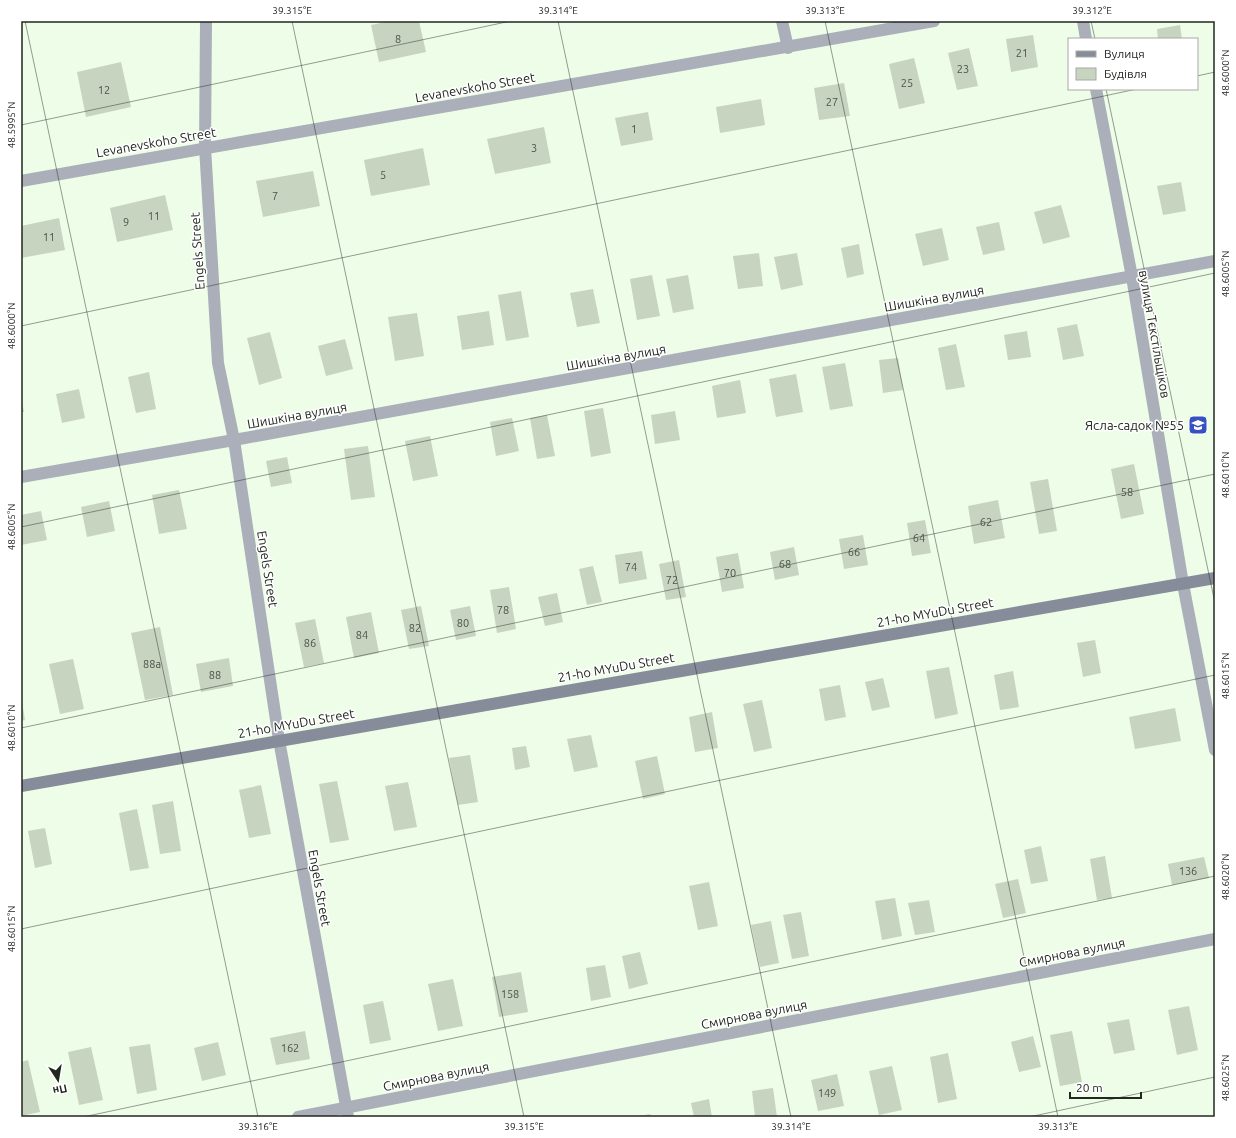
<svg xmlns="http://www.w3.org/2000/svg" width="1236" height="1138" font-family="Ubuntu,sans-serif">
  <style>
    .building { fill: #c7d5c0 }
    .lines { fill: none; stroke-linecap: round; stroke-linejoin: round }
    .street { stroke: #abafb9; stroke-width: 12 }
    .secondary { stroke: #878c9a; stroke-width: 12 }
    .ticks { fill: none; stroke: #222720; stroke-width: 1; stroke-opacity: 0.45 }
    .labels { text-anchor: middle; stroke-width: 3; stroke-linejoin: round; paint-order: stroke }
    .number-label { font-size: 11px; fill: #4b5248 }
    .street-label { font-size: 13px; fill: #222720; stroke: #fff }
    .poi-label { font-size: 13px; fill: #222720; stroke: #fff; text-anchor: end }
    .neatline { fill: none; stroke: #222720; stroke-width: 1.5 }
    .ticks-label { font-size: 10px; text-anchor: middle; fill: #222720 }
  </style>
  <rect width="100%" height="100%" fill="#eefde7"/>
  <g class="building">
    <path d="M391 21H419L426 52 379 62 371 25Z"/>
    <path d="M1180 25 1182 39H1158L1157 29Z"/>
    <path d="M1033 35 1038 67 1011 72 1006 39Z"/>
    <path d="M969 48 978 86 957 90 948 53Z"/>
    <path d="M914 58 925 103 899 109 889 64Z"/>
    <path d="M121 62 131 107 86 117 77 72Z"/>
    <path d="M844 83 850 116 819 120 814 88Z"/>
    <path d="M761 99 765 125 720 133 716 107Z"/>
    <path d="M648 112 653 140 621 146 615 118Z"/>
    <path d="M544 127 551 163 495 174 487 139Z"/>
    <path d="M423 148 430 185 371 196 364 160Z"/>
    <path d="M313 171 320 206 263 217 256 181Z"/>
    <path d="M1181 182 1186 211 1163 215 1157 186Z"/>
    <path d="M165 195 173 230 117 242 110 208Z"/>
    <path d="M1061 205 1070 237 1043 244 1034 212Z"/>
    <path d="M59 218 65 250 21 258V226Z"/>
    <path d="M999 222 1005 250 983 255 976 227Z"/>
    <path d="M942 228 949 260 923 266 915 234Z"/>
    <path d="M859 244 864 274 847 278 841 248Z"/>
    <path d="M759 253 763 286 738 289 733 256Z"/>
    <path d="M797 253 803 285 781 290 774 257Z"/>
    <path d="M652 275 660 316 637 320 630 279Z"/>
    <path d="M688 275 694 309 673 313 666 279Z"/>
    <path d="M593 289 600 323 577 327 570 293Z"/>
    <path d="M521 291 529 337 506 341 498 295Z"/>
    <path d="M489 311 494 345 462 350 457 316Z"/>
    <path d="M417 313 424 356 395 361 388 317Z"/>
    <path d="M1077 324 1084 356 1063 360 1057 328Z"/>
    <path d="M1027 331 1031 357 1008 360 1004 335Z"/>
    <path d="M270 332 282 378 259 385 247 338Z"/>
    <path d="M345 339 353 369 326 376 318 346Z"/>
    <path d="M956 344 965 387 946 390 938 348Z"/>
    <path d="M898 358 903 390 883 393 879 360Z"/>
    <path d="M845 363 853 406 830 410 822 367Z"/>
    <path d="M149 372 156 409 136 413 128 377Z"/>
    <path d="M796 374 803 412 776 417 769 379Z"/>
    <path d="M740 380 746 413 717 418 712 386Z"/>
    <path d="M79 389 85 418 62 423 56 394Z"/>
    <path d="M21 398 24 412H21Z"/>
    <path d="M603 408 611 453 591 457 584 411Z"/>
    <path d="M675 411 680 440 655 444 651 415Z"/>
    <path d="M547 415 555 456 537 459 530 418Z"/>
    <path d="M512 418 519 451 496 456 490 422Z"/>
    <path d="M430 436 438 476 413 481 405 441Z"/>
    <path d="M368 446 375 497 351 500 344 449Z"/>
    <path d="M287 457 292 483 271 487 266 461Z"/>
    <path d="M1134 464 1144 514 1121 519 1111 469Z"/>
    <path d="M1048 479 1057 531 1039 534 1030 482Z"/>
    <path d="M179 490 187 529 159 534 152 495Z"/>
    <path d="M998 500 1005 538 974 544 968 506Z"/>
    <path d="M109 501 115 531 87 537 81 507Z"/>
    <path d="M41 511 47 540 21 545V515Z"/>
    <path d="M925 520 931 553 912 556 907 523Z"/>
    <path d="M863 535 868 565 844 569 839 539Z"/>
    <path d="M794 547 799 575 775 580 770 552Z"/>
    <path d="M642 551 647 579 619 584 615 555Z"/>
    <path d="M738 553 744 588 722 592 716 557Z"/>
    <path d="M679 560 686 597 666 600 659 564Z"/>
    <path d="M593 566 602 602 587 605 579 569Z"/>
    <path d="M509 587 516 629 497 633 490 590Z"/>
    <path d="M557 593 563 622 545 626 538 597Z"/>
    <path d="M421 606 429 646 409 649 401 610Z"/>
    <path d="M470 606 476 636 456 640 450 610Z"/>
    <path d="M371 612 379 653 354 658 346 617Z"/>
    <path d="M315 619 324 663 304 667 295 623Z"/>
    <path d="M160 627 173 695 145 700 131 633Z"/>
    <path d="M1095 640 1101 673 1083 677 1077 643Z"/>
    <path d="M229 658 233 686 201 692 196 664Z"/>
    <path d="M73 659 84 709 60 714 49 664Z"/>
    <path d="M949 667 958 714 935 719 926 671Z"/>
    <path d="M1013 671 1019 707 1000 710 994 675Z"/>
    <path d="M883 678 890 707 872 711 865 682Z"/>
    <path d="M840 685 846 717 825 721 819 689Z"/>
    <path d="M762 700 772 748 754 752 743 704Z"/>
    <path d="M22 702 25 720 21 721V703Z"/>
    <path d="M1175 708 1181 741 1135 749 1129 717Z"/>
    <path d="M712 712 718 748 695 752 689 717Z"/>
    <path d="M591 735 598 767 574 772 567 739Z"/>
    <path d="M526 746 530 767 515 770 512 748Z"/>
    <path d="M470 755 478 802 458 805 449 758Z"/>
    <path d="M657 756 665 794 643 799 635 761Z"/>
    <path d="M337 781 349 840 330 843 319 784Z"/>
    <path d="M408 782 417 827 394 831 385 786Z"/>
    <path d="M261 785 271 834 249 838 239 790Z"/>
    <path d="M173 801 181 851 160 854 152 805Z"/>
    <path d="M137 809 149 868 130 871 119 813Z"/>
    <path d="M45 828 52 864 35 868 28 831Z"/>
    <path d="M1041 846 1048 881 1031 884 1024 850Z"/>
    <path d="M1105 856 1112 898 1097 900 1090 859Z"/>
    <path d="M1204 857 1209 878 1172 885 1168 864Z"/>
    <path d="M1018 879 1026 913 1003 918 995 884Z"/>
    <path d="M709 882 718 926 698 930 689 886Z"/>
    <path d="M895 898 902 936 882 940 875 901Z"/>
    <path d="M929 900 935 932 915 935 908 903Z"/>
    <path d="M801 912 809 956 792 959 783 915Z"/>
    <path d="M771 921 779 963 760 967 751 925Z"/>
    <path d="M640 952 648 984 629 989 622 956Z"/>
    <path d="M605 965 611 997 591 1001 586 968Z"/>
    <path d="M521 972 528 1012 499 1017 492 977Z"/>
    <path d="M453 979 463 1026 438 1031 428 984Z"/>
    <path d="M383 1001 391 1040 370 1044 363 1005Z"/>
    <path d="M1189 1006 1198 1050 1177 1055 1168 1010Z"/>
    <path d="M1129 1019 1135 1050 1114 1054 1107 1023Z"/>
    <path d="M305 1031 310 1059 276 1065 270 1038Z"/>
    <path d="M1072 1031 1082 1082 1060 1086 1050 1035Z"/>
    <path d="M1033 1036 1041 1067 1019 1072 1011 1042Z"/>
    <path d="M218 1042 226 1075 202 1081 194 1048Z"/>
    <path d="M150 1044 157 1090 137 1094 129 1047Z"/>
    <path d="M91 1047 103 1100 79 1105 68 1052Z"/>
    <path d="M948 1053 957 1099 938 1103 930 1057Z"/>
    <path d="M28 1060 40 1112 21 1116V1062Z"/>
    <path d="M892 1066 902 1110 879 1115 869 1071Z"/>
    <path d="M837 1074 844 1106 818 1111 811 1080Z"/>
    <path d="M773 1088 777 1117H755L752 1091Z"/>
    <path d="M709 1099 712 1117H694L691 1103Z"/>
    <path d="M650 1114 651 1117H639V1116Z"/>
  </g>
  <g class="lines">
    <g class="street">
      <path d="M206 21 205 147 218 363 234 440 279 740 348 1117"/>
      <path d="M782 21 788 48"/>
      <path d="M1083 21 1086 39"/>
      <path d="M1096 89 1132 277 1183 584 1215 750"/>
      <path d="M21 181C325 126 630 77 934 21"/>
      <path d="M21 477 234 440 1215 261"/>
      <path d="M298 1117 1215 939"/>
    </g>
    <path class="secondary" d="M21 786 1215 578"/>
  </g>
  <path class="ticks" d="M25 21 258 1117M292 21 524 1117M558 21 791 1117M825 21 1058 1117M1091 21 1095 39M1197 76 1215 72M1106 89 1215 603M21 125 511 21M21 326 1137 89M21 527 1215 273M21 728 1215 474M21 929 1215 675M83 1117 1215 876M1029 1117 1215 1077"/>
  <defs>
    <symbol id="school-square" viewBox="-11 -11 22 22"><rect x="-9" y="-9" width="18" height="18" rx="4" fill="#3750c2" stroke="#fff"/><path d="M0-5L7-2L0 1L-7-2ZM-4 1L0 2.5L4 1V4Q0 6-4 4Z" fill="#fff"/></symbol>
  </defs>
  <g fill-rule="evenodd">
    <use href="#school-square" x="1187" y="414" width="22" height="22"/>
  </g>
  <g class="labels">
    <g class="number-label">
      <text x="398" y="43">8</text>
      <text x="1022" y="57">21</text>
      <text x="963" y="73">23</text>
      <text x="907" y="87">25</text>
      <text x="104" y="94">12</text>
      <text x="832" y="106">27</text>
      <text x="634" y="133">1</text>
      <text x="534" y="152">3</text>
      <text x="383" y="179">5</text>
      <text x="275" y="200">7</text>
      <text x="154" y="220">11</text>
      <text x="126" y="226">9</text>
      <text x="49" y="241">11</text>
      <text x="1127" y="496">58</text>
      <text x="986" y="526">62</text>
      <text x="919" y="542">64</text>
      <text x="854" y="556">66</text>
      <text x="785" y="568">68</text>
      <text x="631" y="571">74</text>
      <text x="730" y="577">70</text>
      <text x="672" y="584">72</text>
      <text x="503" y="614">78</text>
      <text x="463" y="627">80</text>
      <text x="415" y="632">82</text>
      <text x="362" y="639">84</text>
      <text x="310" y="647">86</text>
      <text x="152" y="668">88а</text>
      <text x="215" y="679">88</text>
      <text x="1188" y="875">136</text>
      <text x="510" y="998">158</text>
      <text x="290" y="1052">162</text>
      <text x="827" y="1097">149</text>
    </g>
    <g class="street-label">
      <text transform="translate(475 87) rotate(-10)" y="5">Levanevskoho Street</text>
      <text transform="translate(156 142) rotate(-10)" y="5">Levanevskoho Street</text>
      <text transform="translate(197 251) rotate(-94)" y="5">Engels Street</text>
      <text transform="translate(934 298) rotate(-10)" y="5">Шишкіна вулиця</text>
      <text transform="translate(1155 334) rotate(80)" y="5">вулиця Тєкстільщіков</text>
      <text transform="translate(616 357) rotate(-10)" y="5">Шишкіна вулиця</text>
      <text transform="translate(297 415) rotate(-10)" y="5">Шишкіна вулиця</text>
      <text transform="translate(268 569) rotate(81)" y="5">Engels Street</text>
      <text transform="translate(935 612) rotate(-10)" y="5">21-ho MYuDu Street</text>
      <text transform="translate(616 667) rotate(-10)" y="5">21-ho MYuDu Street</text>
      <text transform="translate(296 723) rotate(-10)" y="5">21-ho MYuDu Street</text>
      <text transform="translate(320 888) rotate(80)" y="5">Engels Street</text>
      <text transform="translate(1072 952) rotate(-11)" y="5">Смирнова вулиця</text>
      <text transform="translate(754 1014) rotate(-11)" y="5">Смирнова вулиця</text>
      <text transform="translate(436 1076) rotate(-11)" y="5">Смирнова вулиця</text>
    </g>
    <g class="poi-label">
      <text x="1184" y="430">Ясла-садок №55</text>
    </g>
  </g>
  <rect width="1236" height="1138" fill="none" stroke="#ffffff" stroke-width="44"/>
  <rect x="1068" y="38" width="130" height="52" fill="#ffffff" stroke="#a7a9a6"/>
  <rect x="1076" y="51" width="20" height="6" fill="#878c9a" stroke="#a7a9a6"/>
  <text x="1104" y="58" font-size="12" fill="#222720">Вулиця</text>
  <rect x="1076" y="68" width="20" height="12" fill="#c7d5c0" stroke="#a7a9a6"/>
  <text x="1104" y="78" font-size="12" fill="#222720">Будівля</text>
  <g transform="translate(58 1080) rotate(168)" stroke="#ffffff" stroke-width="3" paint-order="stroke">
  <path d="M0-3L7 15L0 10L-7 15Z" fill="#222720"/>
  <text y="-6" font-size="11" font-weight="bold" text-anchor="middle" fill="#222720">Пн</text>
  </g>
  <path d="M1070 1092v6h71v-6" fill="none" stroke="#222720" stroke-width="2"/>
  <text x="1076" y="1092" font-size="12" fill="#222720" stroke="#ffffff" stroke-width="3" paint-order="stroke">20 m</text>
  <rect x="22" y="22" width="1192" height="1094" class="neatline"/>
  <g class="ticks-label">
    <text x="292" y="14">39.315°E</text>
    <text x="558" y="14">39.314°E</text>
    <text x="825" y="14">39.313°E</text>
    <text x="1092" y="14">39.312°E</text>
    <text transform="translate(1225 73) rotate(-90)" y="4">48.6000°N</text>
    <text transform="translate(11 125) rotate(-90)" y="4">48.5995°N</text>
    <text transform="translate(1225 274) rotate(-90)" y="4">48.6005°N</text>
    <text transform="translate(11 326) rotate(-90)" y="4">48.6000°N</text>
    <text transform="translate(1225 475) rotate(-90)" y="4">48.6010°N</text>
    <text transform="translate(11 527) rotate(-90)" y="4">48.6005°N</text>
    <text transform="translate(1225 676) rotate(-90)" y="4">48.6015°N</text>
    <text transform="translate(11 728) rotate(-90)" y="4">48.6010°N</text>
    <text transform="translate(1225 877) rotate(-90)" y="4">48.6020°N</text>
    <text transform="translate(11 929) rotate(-90)" y="4">48.6015°N</text>
    <text transform="translate(1225 1078) rotate(-90)" y="4">48.6025°N</text>
    <text x="258" y="1130">39.316°E</text>
    <text x="524" y="1130">39.315°E</text>
    <text x="791" y="1130">39.314°E</text>
    <text x="1058" y="1130">39.313°E</text>
  </g>
</svg>
